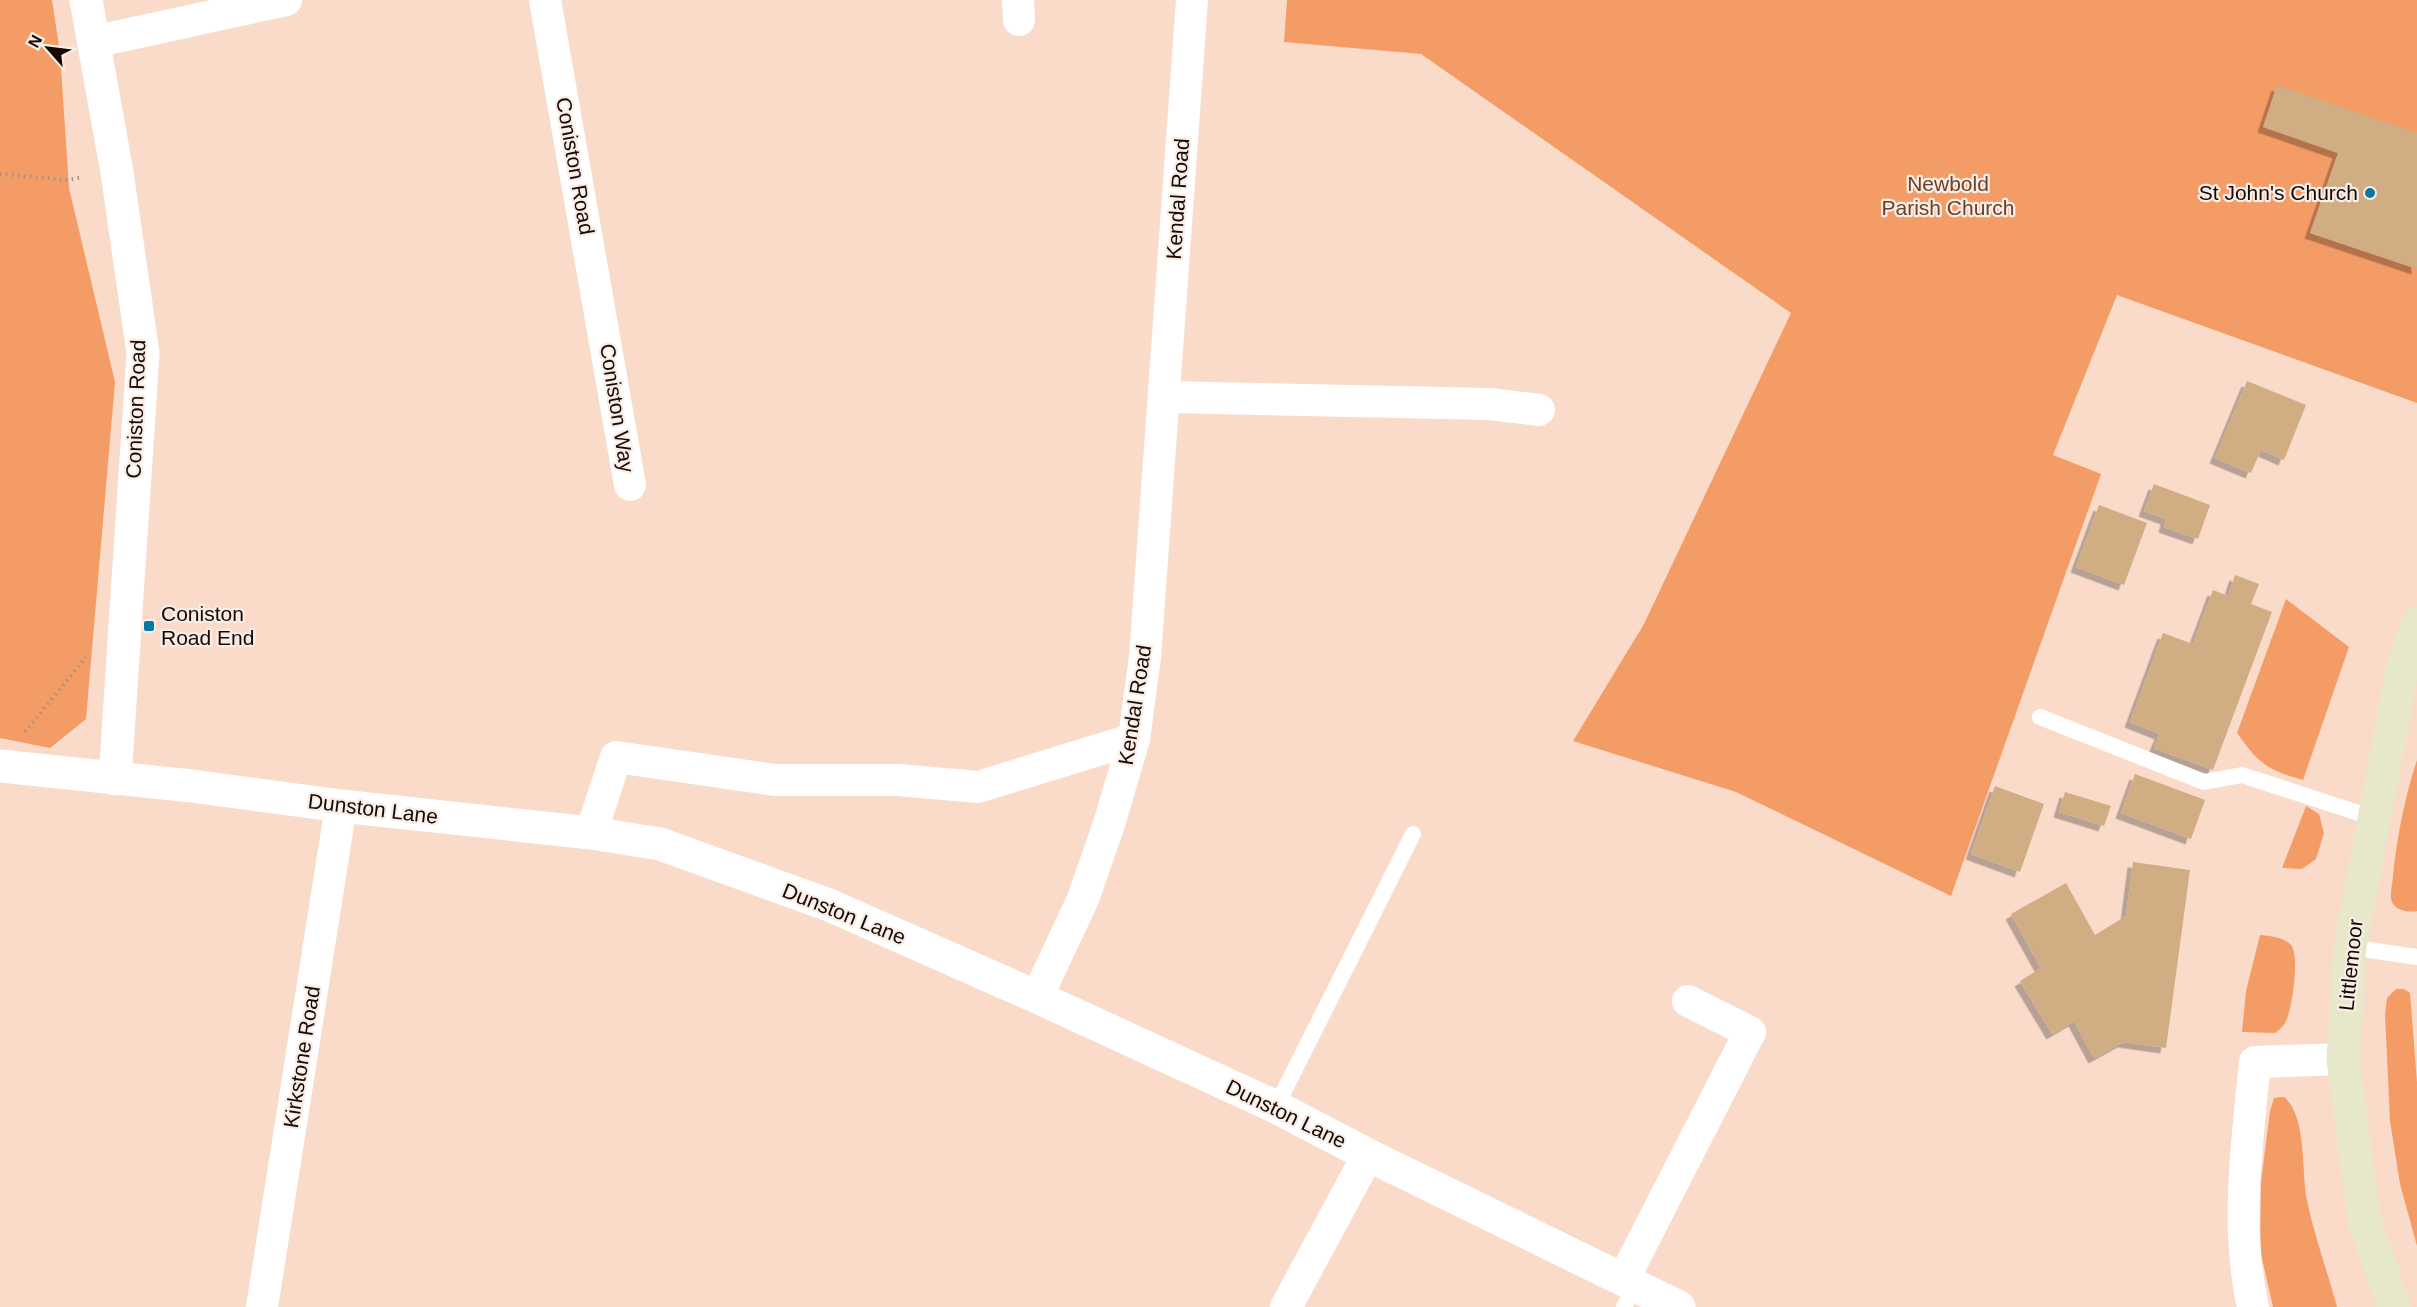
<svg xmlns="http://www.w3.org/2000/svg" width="2417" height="1307" font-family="Helvetica,sans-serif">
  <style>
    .green { fill: #f49c66 }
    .building { fill: #d0ad83; filter: url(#shadow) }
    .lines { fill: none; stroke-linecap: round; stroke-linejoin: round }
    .path { stroke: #aa9083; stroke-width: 4; stroke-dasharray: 1.5 4.5; stroke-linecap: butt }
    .service { stroke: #fff; stroke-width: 16 }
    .minor { stroke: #fff; stroke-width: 32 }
    .tertiary { stroke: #fff; stroke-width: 33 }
    .secondary { stroke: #e7e8ca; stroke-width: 33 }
    .poi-dot { fill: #0979a2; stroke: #f8ede7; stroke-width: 2 }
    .labels { text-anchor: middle; stroke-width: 4.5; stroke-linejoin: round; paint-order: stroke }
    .street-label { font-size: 21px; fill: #180802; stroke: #f8ede7 }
    .park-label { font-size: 21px; fill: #6e4023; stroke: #f8ede7 }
    .poi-label { font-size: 21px; fill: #180802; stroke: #f8ede7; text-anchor: end }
  </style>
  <defs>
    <filter id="shadow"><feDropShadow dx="-5.5" dy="5.5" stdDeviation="0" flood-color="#0004"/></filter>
  </defs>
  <rect width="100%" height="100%" fill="#fadbca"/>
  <g class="green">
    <path d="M0 0H52L60 53 69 188 115 382 86 719 50 748 0 738Z"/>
    <path d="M1287 0H2417V403L2117 295 2053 455 2101 474 1951 896 1736 792 1573 741 1644 624 1791 313 1421 54 1284 42Z"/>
    <path d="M2286 599 2349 647 2303 780C2267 770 2258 763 2237 733Z"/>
    <path d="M2417 760V911C2407 913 2392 910 2391 898 2390 891 2393 882 2393 875 2397 837 2405 796 2417 760Z"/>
    <path d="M2306 806 2319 814 2324 833 2316 859 2302 869 2282 868Z"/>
    <path d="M2260 935C2270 936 2284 937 2291 945 2300 955 2292 1007 2287 1019 2284 1026 2280 1029 2275 1033L2242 1032 2246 991Z"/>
    <path d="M2396 989H2404L2410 993 2417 1082V1246L2400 1184 2390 1121 2385 1014 2387 998Z"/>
    <path d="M2284 1097C2306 1114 2302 1169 2306 1195 2313 1232 2327 1270 2337 1307H2273L2260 1250 2261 1182 2270 1111 2274 1098Z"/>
  </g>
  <g class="building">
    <path d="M2277 85 2417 133V269L2310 233 2338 153 2263 127Z"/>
    <path d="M2247 381 2306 405 2284 460 2261 450 2251 473 2215 458Z"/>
    <path d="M2154 484 2210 505 2198 539 2164 527 2166 519 2144 511Z"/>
    <path d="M2099 505 2147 523 2124 585 2076 567Z"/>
    <path d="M2235 575 2259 584 2251 604 2272 612 2213 770 2154 748 2160 734 2130 722 2163 633 2193 644 2213 590 2228 596Z"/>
    <path d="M2135 774 2205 800 2191 839 2121 813Z"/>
    <path d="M1995 786 2044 804 2020 872 1971 854Z"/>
    <path d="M2065 792 2111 806 2104 826 2059 812Z"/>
    <path d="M2133 862 2190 870 2166 1048 2123 1042 2094 1058 2074 1021 2052 1034 2020 981 2041 968 2011 914 2066 883 2095 935 2126 916Z"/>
  </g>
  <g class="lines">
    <g class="path">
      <path d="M0 174 68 180 83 177"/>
      <path d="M25 732 86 657"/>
    </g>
    <g class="service">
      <path d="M2040 717 2204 782 2242 775 2374 818"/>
      <path d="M2350 947 2417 957"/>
      <path d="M1276 1107 1413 834"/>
      <path d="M1624 1307 1636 1285"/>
    </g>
    <g class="minor">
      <path d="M545 0 630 485"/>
      <path d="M1018 0 1019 20"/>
      <path d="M93 42 286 0"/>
      <path d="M1164 397 1490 404 1539 410"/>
      <path d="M591 833 616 757 775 780H898L978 787 1134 739"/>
      <path d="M1037 997 1083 899 1110 821 1134 739 1145 657 1192 0"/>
      <path d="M1623 1280 1750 1032 1688 1001"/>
      <path d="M262 1307 341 806"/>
      <path d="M1286 1307 1368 1155"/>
      <path d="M2253 1307C2235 1227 2247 1143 2255 1062L2343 1059"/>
    </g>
    <g class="tertiary">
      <path d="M86 0 117 172 143 353 115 779"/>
      <path d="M0 766 192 786 341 806 591 833 660 844 829 905 1037 997 1276 1107 1368 1155 1679 1307"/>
    </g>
    <path class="secondary" d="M2394 1307 2364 1219 2343 1059 2350 947 2402 670 2417 623"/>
  </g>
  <g class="poi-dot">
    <circle cx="2370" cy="193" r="6"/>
    <rect x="143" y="620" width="12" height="12" rx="3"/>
  </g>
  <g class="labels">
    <g class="street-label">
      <text transform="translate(575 166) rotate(80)" y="7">Coniston Road</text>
      <text transform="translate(1178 199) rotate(-86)" y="7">Kendal Road</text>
      <text transform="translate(617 408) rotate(81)" y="7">Coniston Way</text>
      <text transform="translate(136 409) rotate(-88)" y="7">Coniston Road</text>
      <text transform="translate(1135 705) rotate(-81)" y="7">Kendal Road</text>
      <text transform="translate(373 809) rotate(7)" y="7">Dunston Lane</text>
      <text transform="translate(844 914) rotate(22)" y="7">Dunston Lane</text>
      <text transform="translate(2351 965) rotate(-84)" y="7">Littlemoor</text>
      <text transform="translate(302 1057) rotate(-81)" y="7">Kirkstone Road</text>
      <text transform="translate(1286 1114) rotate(26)" y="7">Dunston Lane</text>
    </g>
    <g class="park-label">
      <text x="1948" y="191">Newbold<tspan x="1948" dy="24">Parish Church</tspan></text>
    </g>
    <g class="poi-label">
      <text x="2358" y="200">St John's Church</text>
      <text x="161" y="621" text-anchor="start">Coniston<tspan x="161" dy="24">Road End</tspan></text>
    </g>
  </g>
  <g transform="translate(48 48) rotate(298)" stroke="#f8ede7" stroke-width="4.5" paint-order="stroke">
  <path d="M0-4.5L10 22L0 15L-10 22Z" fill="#180802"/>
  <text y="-9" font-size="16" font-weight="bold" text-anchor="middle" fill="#180802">N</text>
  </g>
</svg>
